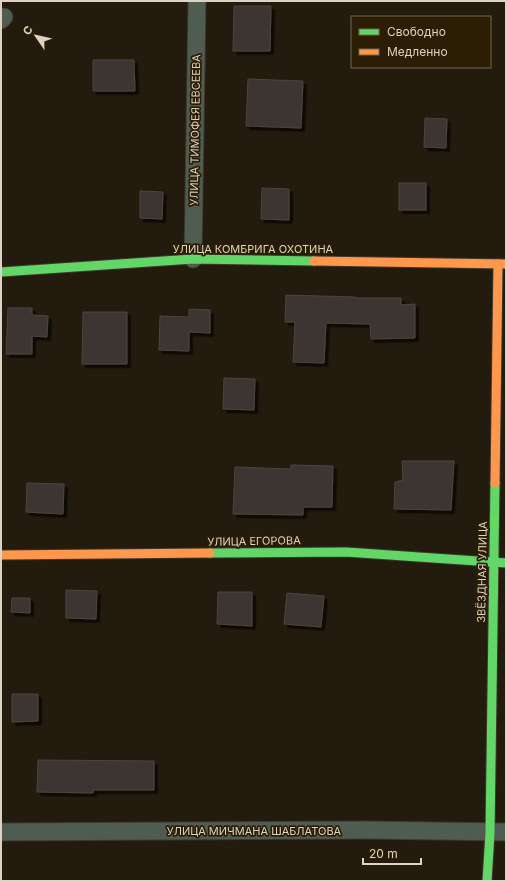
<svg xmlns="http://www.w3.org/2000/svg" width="507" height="882" font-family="Inter,sans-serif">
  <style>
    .building { fill: #3d3432; stroke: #4c4442; filter: url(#shadow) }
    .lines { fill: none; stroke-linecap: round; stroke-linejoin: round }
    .street-casing { stroke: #3f382c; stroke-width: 19 }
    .fast-casing { stroke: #3f382c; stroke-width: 11 }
    .slow-casing { stroke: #3f382c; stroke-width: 11 }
    .street { stroke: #4f5c52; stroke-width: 17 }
    .fast { stroke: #63d668; stroke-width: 9 }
    .slow { stroke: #ff974d; stroke-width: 9 }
    .labels { text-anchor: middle; stroke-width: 3.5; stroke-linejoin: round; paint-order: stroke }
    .street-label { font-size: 11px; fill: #dcd3c4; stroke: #2c1e04 }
  </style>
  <defs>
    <filter id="shadow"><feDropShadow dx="3.5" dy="3.5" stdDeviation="0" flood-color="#0009"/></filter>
  </defs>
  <rect width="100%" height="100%" fill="#231b0d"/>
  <g class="building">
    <path d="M234 6H271L270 51H233Z"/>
    <path d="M93 60H134L135 91H93Z"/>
    <path d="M248 79 303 81 301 128 246 126Z"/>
    <path d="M425 118 447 119 446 148 424 147Z"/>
    <rect x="399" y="183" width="27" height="27"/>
    <path d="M262 188 289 189V220L261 219Z"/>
    <path d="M140 191 163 192 162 219 140 218Z"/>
    <path d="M286 295 355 297V298H401V305L415 304V338L371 339 370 324 326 323 324 363 293 362 295 322H285Z"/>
    <path d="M8 308H32V315L48 316 47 337 32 336V354H6Z"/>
    <path d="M189 309 210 310V333L189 332V351L159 350 160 316 189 317Z"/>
    <path d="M83 312H127V364H82Z"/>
    <path d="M224 378 255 379 254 410 223 409Z"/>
    <path d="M402 461H454L451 510 394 509 395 482 403 480Z"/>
    <path d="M291 465 333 466 332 507H303V515L233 514 235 467 291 469Z"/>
    <path d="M27 483 64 484 63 514 26 512Z"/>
    <path d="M66 590 97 591 96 619 66 618Z"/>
    <path d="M218 592H252V626L217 624Z"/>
    <path d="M287 593 324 596 321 627 284 624Z"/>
    <path d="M12 598H30V613L11 612Z"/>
    <path d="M12 694H38V721L12 722Z"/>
    <path d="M38 760 154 761V790H93V793L37 792Z"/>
  </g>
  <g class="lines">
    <defs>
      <g id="street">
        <path d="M1 20 4 17"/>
        <path d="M193 259 197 1"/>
        <path d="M1 832 368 830 506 832"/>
      </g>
      <g id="fast">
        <path d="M1 272 193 259 314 261"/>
        <path d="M210 553 346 552 506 563"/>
        <path d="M487 881 490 833 495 483"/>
      </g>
      <g id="slow">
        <path d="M314 261 506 264"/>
        <path d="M495 483 498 264"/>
        <path d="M1 555 210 553"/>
      </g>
    </defs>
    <use href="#street" class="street-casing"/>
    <use href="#fast" class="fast-casing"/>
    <use href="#slow" class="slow-casing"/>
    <use href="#street" class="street"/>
    <use href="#fast" class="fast"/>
    <use href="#slow" class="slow"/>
  </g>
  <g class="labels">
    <g class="street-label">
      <text transform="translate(195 130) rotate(-89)" y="4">УЛИЦА ТИМОФЕЯ ЕВСЕЕВА</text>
      <text x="253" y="253">УЛИЦА КОМБРИГА ОХОТИНА</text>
      <text transform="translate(254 541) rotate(-1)" y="4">УЛИЦА ЕГОРОВА</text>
      <text transform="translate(482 572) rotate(-89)" y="4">ЗВЁЗДНАЯ УЛИЦА</text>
      <text x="254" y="835">УЛИЦА МИЧМАНА ШАБЛАТОВА</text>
    </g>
  </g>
  <rect width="507" height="882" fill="none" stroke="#dcd3c4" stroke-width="4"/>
  <rect x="351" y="16" width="140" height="52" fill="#2c1e04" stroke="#726651"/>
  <rect x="359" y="29" width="20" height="6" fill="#63d668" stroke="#726651"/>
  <text x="387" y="36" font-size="12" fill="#dcd3c4">Свободно</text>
  <rect x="359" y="49" width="20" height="6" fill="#ff974d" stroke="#726651"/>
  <text x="387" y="56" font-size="12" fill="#dcd3c4">Медленно</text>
  <g transform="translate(36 36) rotate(304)" stroke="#2c1e04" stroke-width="3" paint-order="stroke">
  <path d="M0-3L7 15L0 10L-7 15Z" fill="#dcd3c4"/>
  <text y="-6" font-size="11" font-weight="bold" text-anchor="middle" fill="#dcd3c4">С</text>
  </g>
  <path d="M363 858v6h58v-6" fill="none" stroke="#dcd3c4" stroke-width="2"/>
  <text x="369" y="858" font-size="12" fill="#dcd3c4" stroke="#2c1e04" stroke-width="3" paint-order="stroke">20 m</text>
</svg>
